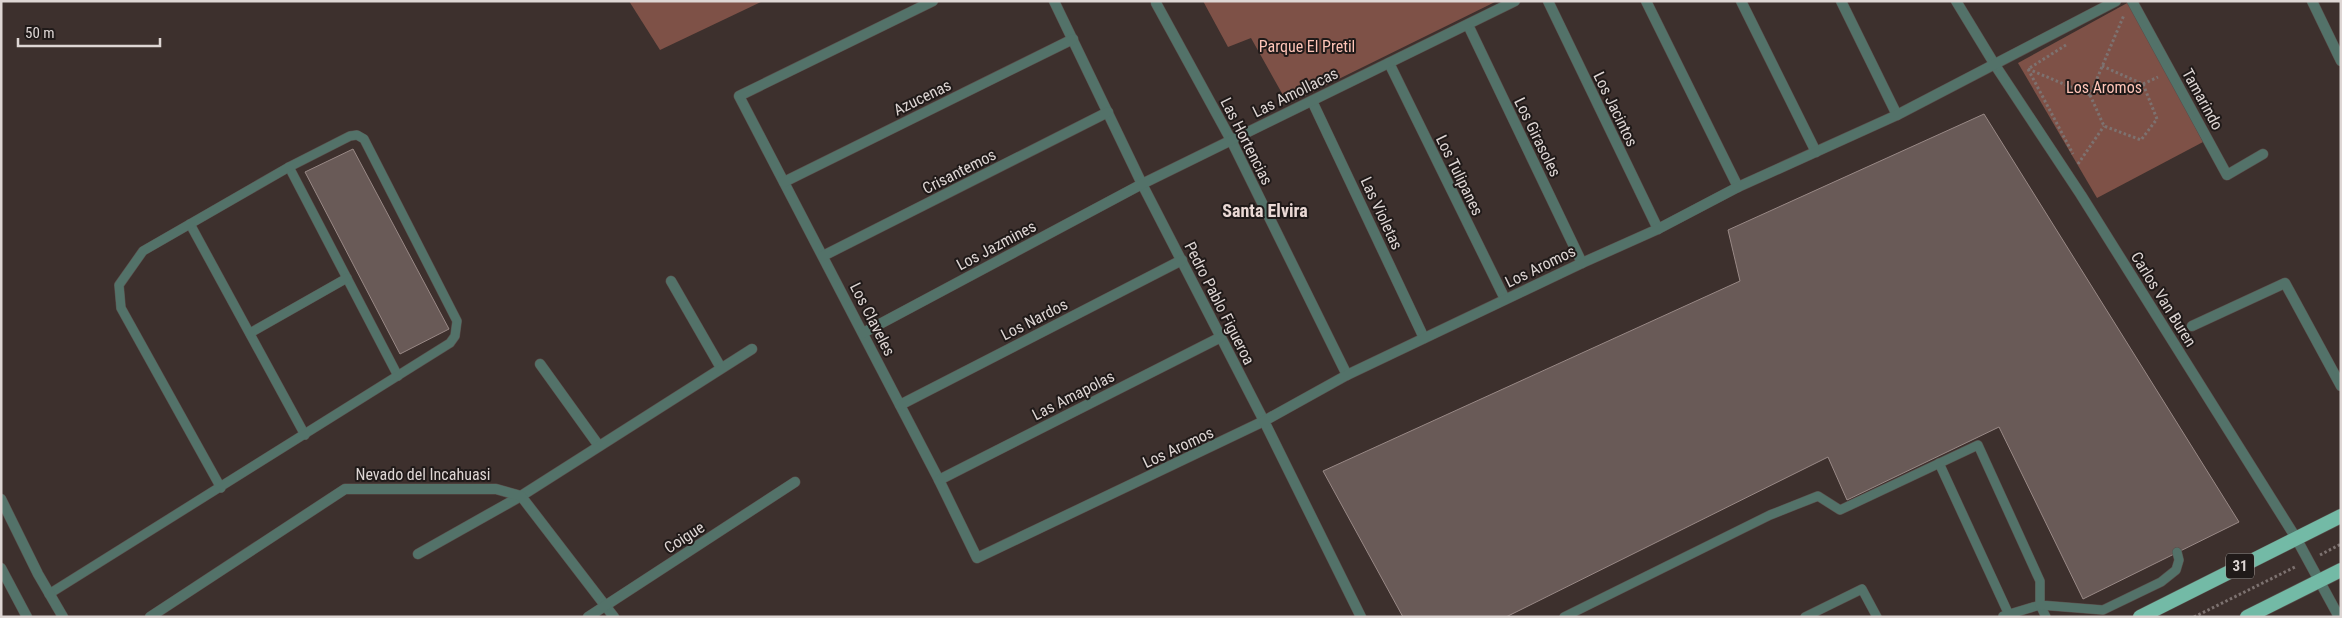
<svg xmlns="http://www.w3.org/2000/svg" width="2342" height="618" font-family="'Roboto Condensed',sans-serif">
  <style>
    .green { fill: #7e5147 }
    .building { fill: #695a57; stroke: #998986 }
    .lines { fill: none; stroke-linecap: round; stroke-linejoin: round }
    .service-casing { stroke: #5a4e4b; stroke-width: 10 }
    .minor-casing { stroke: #5a4e4b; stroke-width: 11 }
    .tertiary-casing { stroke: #5a4e4b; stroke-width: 11 }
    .trunk-casing { stroke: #5a4e4b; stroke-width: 15 }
    .path { stroke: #7d7270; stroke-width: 3; stroke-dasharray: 2.5 2.5; stroke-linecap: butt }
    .service { stroke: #537269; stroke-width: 9 }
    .minor { stroke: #537269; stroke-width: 10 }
    .tertiary { stroke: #537269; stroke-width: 10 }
    .trunk { stroke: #73baa6; stroke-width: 14 }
    .labels { text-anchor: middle; stroke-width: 4; stroke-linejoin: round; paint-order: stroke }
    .shield { fill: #201a19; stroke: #a59e9c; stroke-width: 1 }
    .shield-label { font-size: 15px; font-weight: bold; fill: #ded6d4 }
    .park-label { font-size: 16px; fill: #ffc5b8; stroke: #201a19 }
    .street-label { font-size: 16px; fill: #ded6d4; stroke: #201a19 }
    .neighbourhood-label { font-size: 18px; font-weight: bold; fill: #ead9d5; stroke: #201a19 }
  </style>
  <rect width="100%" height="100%" fill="#3d302d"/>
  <g class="green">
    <path d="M629 1H763L660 50Z"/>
    <path d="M1203 1H1497L1288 104 1251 38 1228 47Z"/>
    <path d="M2129 2 2203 142 2097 198 2018 63Z"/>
  </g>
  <g class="building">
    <path d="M1984 114 2239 522 2083 599 1999 427 1847 500 1828 457 1506 617H1403L1323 471 1740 281 1728 230Z"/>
    <path d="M353 149 449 329 400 354 305 172Z"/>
  </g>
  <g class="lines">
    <defs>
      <g id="service">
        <path d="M289 167 398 376"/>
        <path d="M190 224 305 435"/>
        <path d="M250 333 347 278"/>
        <path d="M1939 463 2010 617"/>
        <path d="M49 594 450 343 455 336 457 321 364 139 357 135 350 136 289 167 143 251 119 285 121 308 221 488"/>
        <path d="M2003 616 2040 605 2046 617"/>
        <path d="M1564 617 1770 515 1818 496 1840 510 1978 445 2040 581V605L2103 610 2161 582 2176 570 2179 560 2177 552"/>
        <path d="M1805 617 1862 589 1877 617"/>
      </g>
      <g id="minor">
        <path d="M933 1 739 96 939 480 977 558 1264 421 1142 184 1054 1"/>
        <path d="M1548 1 1658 229"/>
        <path d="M1646 1 1738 187"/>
        <path d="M1741 1 1816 152"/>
        <path d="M1841 1 1897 115"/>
        <path d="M1956 1 1995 65"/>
        <path d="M2132 1 2227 175 2263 154"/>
        <path d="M2312 1 2341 61"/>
        <path d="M1156 3 1231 140 1347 375"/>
        <path d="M1468 25 1582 263"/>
        <path d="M1389 63 1505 299"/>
        <path d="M1312 101 1424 338"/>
        <path d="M784 182 1073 39"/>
        <path d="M823 256 1108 112"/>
        <path d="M671 281 721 368"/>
        <path d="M2192 326 2285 283 2341 386"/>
        <path d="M863 333 1142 184 1515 1"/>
        <path d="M540 364 599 446"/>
        <path d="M900 405 1182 260"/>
        <path d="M939 480 1221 337"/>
        <path d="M418 554 521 496 752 349"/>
        <path d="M150 617 345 489H496L521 496 614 617"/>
        <path d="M588 617 795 482"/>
      </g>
      <g id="tertiary">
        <path d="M1995 65 2081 195 2296 538 2339 617"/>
        <path d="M1 499 38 574 63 617"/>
        <path d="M1 568 27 617"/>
        <path d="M1361 617 1264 421 1347 375 1582 263 1658 229 1738 187 1897 115 2116 1"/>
      </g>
      <g id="trunk">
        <path d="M2140 617 2341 516"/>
        <path d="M2247 617 2341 570"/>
      </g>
    </defs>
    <use href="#service" class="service-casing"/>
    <use href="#minor" class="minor-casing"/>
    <use href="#tertiary" class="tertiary-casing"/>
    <use href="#trunk" class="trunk-casing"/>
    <g class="path">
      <path d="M2066 45 2028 69 2073 154"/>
      <path d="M2028 69 2090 95 2124 15"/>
      <path d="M2143 84 2158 77"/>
      <path d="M2090 95 2104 126 2141 140 2157 119 2143 84 2102 66"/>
      <path d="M2078 164 2104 126"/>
      <path d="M2320 555 2341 544"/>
      <path d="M2194 617 2297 566"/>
    </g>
    <use href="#service" class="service"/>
    <use href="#minor" class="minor"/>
    <use href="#tertiary" class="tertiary"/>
    <use href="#trunk" class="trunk"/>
  </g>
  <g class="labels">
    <rect class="shield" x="2226" y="553.5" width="28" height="25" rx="4"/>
    <g class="shield-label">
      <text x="2240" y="571">31</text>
    </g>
    <g class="park-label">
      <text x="1307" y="52">Parque El Pretil</text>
      <text x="2104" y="93">Los Aromos</text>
    </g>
    <g class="street-label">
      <text transform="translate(1295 92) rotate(-26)" y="6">Las Amollacas</text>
      <text transform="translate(922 97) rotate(-26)" y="6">Azucenas</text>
      <text transform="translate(2203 99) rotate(61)" y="6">Tamarindo</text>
      <text transform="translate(1616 109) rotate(64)" y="6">Los Jacintos</text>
      <text transform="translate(1538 137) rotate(64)" y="6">Los Girasoles</text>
      <text transform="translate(1247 141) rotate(63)" y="6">Las Hortencias</text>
      <text transform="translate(959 171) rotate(-27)" y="6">Crisantemos</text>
      <text transform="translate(1460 175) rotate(64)" y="6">Los Tulipanes</text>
      <text transform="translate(1382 213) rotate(65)" y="6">Las Violetas</text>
      <text transform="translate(996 245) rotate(-28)" y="6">Los Jazmines</text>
      <text transform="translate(1540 266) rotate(-26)" y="6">Los Aromos</text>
      <text transform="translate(2164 299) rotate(58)" y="6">Carlos Van Buren</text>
      <text transform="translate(1220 303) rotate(63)" y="6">Pedro Pablo Figueroa</text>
      <text transform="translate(873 319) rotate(63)" y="6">Los Claveles</text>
      <text transform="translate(1034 319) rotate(-27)" y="6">Los Nardos</text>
      <text transform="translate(1073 395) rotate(-27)" y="6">Las Amapolas</text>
      <text transform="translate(1178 447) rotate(-25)" y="6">Los Aromos</text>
      <text x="423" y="480">Nevado del Incahuasi</text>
      <text transform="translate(684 537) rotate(-33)" y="6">Coigue</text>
    </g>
    <g class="neighbourhood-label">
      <text x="1265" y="217">Santa Elvira</text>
    </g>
  </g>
  <rect width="2342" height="618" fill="none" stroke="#ded6d4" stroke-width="5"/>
  <path d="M18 38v8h142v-8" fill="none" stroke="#ded6d4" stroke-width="2.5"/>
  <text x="25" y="38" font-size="15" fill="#ded6d4" stroke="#201a19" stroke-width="4" paint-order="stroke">50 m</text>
</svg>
